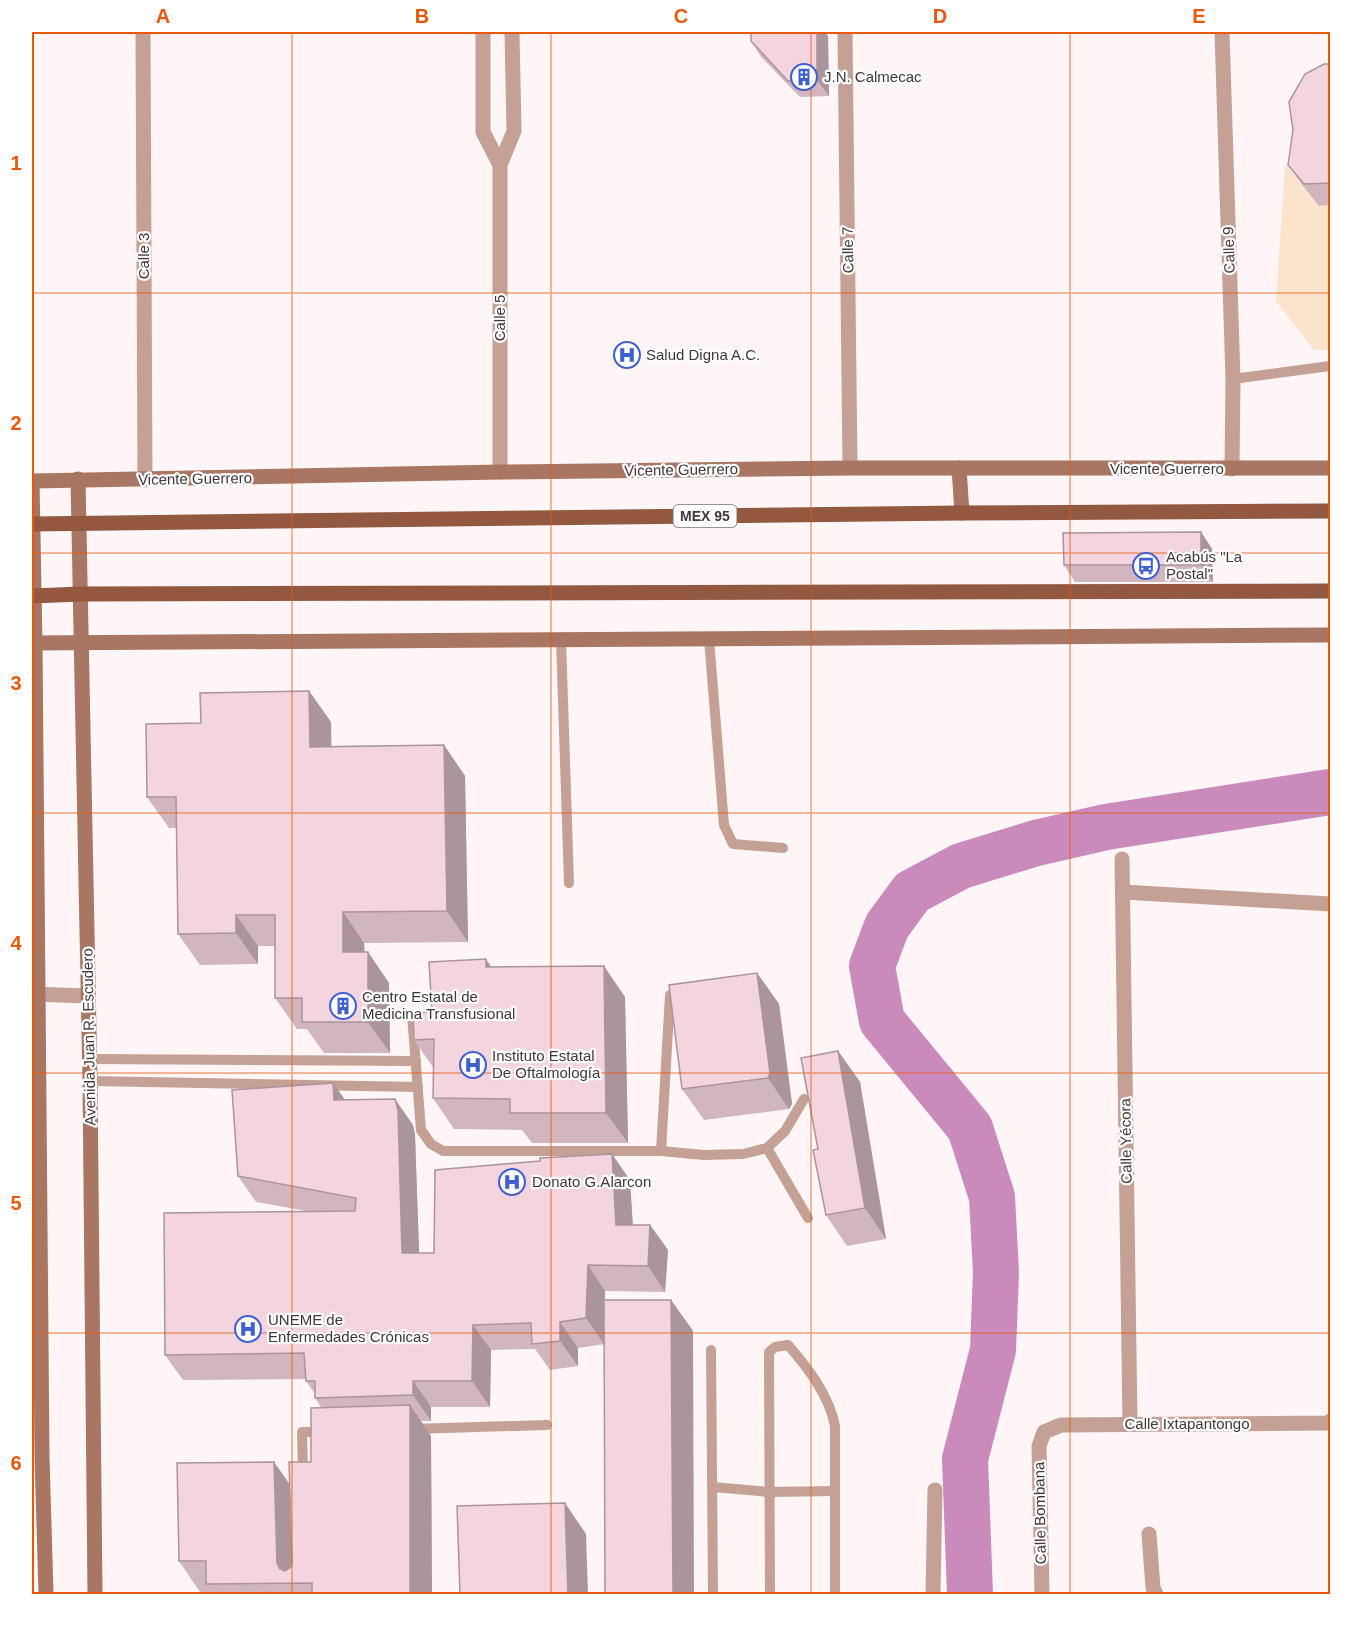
<svg xmlns="http://www.w3.org/2000/svg" width="1362" height="1626" font-family="Helvetica,sans-serif">
  <style>
    .green { fill: #fbe3cc }
    .lines { fill: none; stroke-linecap: round; stroke-linejoin: round }
    .river { stroke: #ca8abc; stroke-width: 46 }
    .lane { stroke: #c4a194; stroke-width: 10 }
    .street { stroke: #c4a194; stroke-width: 15 }
    .secondary { stroke: #a87663; stroke-width: 15 }
    .primary { stroke: #935840; stroke-width: 15 }
    .wall { fill: #d2b6bf }
    .shaded-wall { fill: #ab949b }
    .building { fill: #f4d4de; stroke: #ab949b; stroke-width: 1.5 }
    .grid { fill: none; stroke: #e8590c; stroke-width: 1.5; stroke-opacity: 0.55 }
    .labels { text-anchor: middle; stroke-width: 4.5; stroke-linejoin: round; paint-order: stroke }
    .shield { fill: #fff; stroke: #7b7272; stroke-width: 1.5 }
    .shield-label { font-size: 14px; font-weight: bold; fill: #433636 }
    .poi-label { font-size: 15px; fill: #433636; stroke: #fff; text-anchor: start }
    .street-label { font-size: 15px; fill: #433636; stroke: #fff }
    .neatline { fill: none; stroke: #e8590c; stroke-width: 2 }
    .grid-label { font-size: 20px; text-anchor: middle; font-weight: bold; fill: #e8590c }
  </style>
  <rect width="100%" height="100%" fill="#fef6f6"/>
  <path class="green" d="M1285 164 1319 206 1330 205V350H1314L1276 301Z"/>
  <g class="lines">
    <path class="river" d="M970 1594 965 1459 993 1350 996 1272 992 1197 970 1128 882 1021 872 966 887 926 912 892 961 866 1036 843 1106 827 1330 792"/>
    <g class="lane">
      <path d="M1233 379 1330 366"/>
      <path d="M709 639 724 825 733 844 783 848"/>
      <path d="M561 640 569 883"/>
      <path d="M412 1015 421 1130 431 1144 443 1151H661L704 1155 743 1154 767 1148 785 1131 804 1099"/>
      <path d="M90 1059 416 1061"/>
      <path d="M90 1081 418 1087"/>
      <path d="M767 1148 808 1218"/>
      <path d="M661 1151 670 995"/>
      <path d="M711 1350 713 1594"/>
      <path d="M412 1429 547 1425"/>
      <path d="M303 1475 302 1432H325"/>
      <path d="M713 1487 769 1492 834 1491"/>
      <path d="M770 1594 769 1352 775 1347 788 1345C808 1368 829 1395 835 1426V1594"/>
    </g>
    <g class="street">
      <path d="M143 32 145 480"/>
      <path d="M483 32V132L500 165"/>
      <path d="M845 32 850 468"/>
      <path d="M1222 32 1233 379 1232 469"/>
      <path d="M500 472V165L514 131 512 32"/>
      <path d="M1122 859 1130 1424"/>
      <path d="M1123 892 1330 904"/>
      <path d="M32 994 88 996"/>
      <path d="M1149 1534 1153 1588 1156 1594"/>
      <path d="M933 1594 935 1490"/>
      <path d="M1042 1594 1039 1446 1044 1432 1061 1425 1330 1423V1421"/>
    </g>
    <g class="secondary">
      <path d="M959 468 962 513"/>
      <path d="M78 479 90 1081 95 1594"/>
      <path d="M32 481 500 472 850 468H1330"/>
      <path d="M32 481 35 643 42 1457 46 1594"/>
      <path d="M32 643 1330 635"/>
    </g>
    <g class="primary">
      <path d="M32 524 962 513 1330 511"/>
      <path d="M32 596 81 594 1330 591"/>
    </g>
  </g>
  <g class="wall">
    <path d="M828 36 829 96 800 97 762 58 751 41Z"/>
    <path d="M1330 64V205L1319 206 1303 186 1288 165Z"/>
    <path d="M1201 532 1212 549 1213 582H1075L1064 565Z"/>
    <path d="M309 691 331 722V746L444 745 465 776 468 942 364 943 365 952 389 983 390 1053H324L307 1029H297L275 998V946H258V964L200 965 178 934 176 828H169L147 797 201 723Z"/>
    <path d="M491 967 625 997 628 1143H532L522 1130 454 1129 433 1098V1067L414 1040 432 1012Z"/>
    <path d="M757 973 779 1004 792 1104 789 1109 704 1120 682 1089Z"/>
    <path d="M838 1051 860 1082 886 1239 847 1246 826 1215 818 1149Z"/>
    <path d="M345 1100 413 1125 415 1135 419 1253H434L630 1180 633 1225H650L668 1250 665 1292 605 1291V1300H671L693 1331 578 1348V1366L550 1370 535 1349 491 1350 490 1407H431V1421H421L431 1436 432 1594H214L212 1592H200L179 1561 290 1484 311 1462 321 1407 315 1398V1394L306 1381V1379L183 1380 165 1355 307 1211 256 1202 238 1176Z"/>
  </g>
  <g class="shaded-wall">
    <path d="M817 32H825L828 36 829 96 817 80Z"/>
    <path d="M1201 532 1212 549 1213 582 1201 565Z"/>
    <path d="M309 691 331 722 332 777 310 747Z"/>
    <path d="M444 745 465 776 468 942 447 911Z"/>
    <path d="M343 912 364 943 365 983 343 952Z"/>
    <path d="M236 915 258 946V964L236 933Z"/>
    <path d="M368 952 389 983 390 1053 368 1022Z"/>
    <path d="M486 959 507 990 486 967Z"/>
    <path d="M604 966 625 997 628 1143 606 1113Z"/>
    <path d="M757 973 779 1004 792 1104 789 1109 768 1078Z"/>
    <path d="M838 1051 860 1082 886 1239 865 1208Z"/>
    <path d="M333 1083 351 1108 334 1100Z"/>
    <path d="M395 1099 413 1125 415 1135 420 1279 402 1253Z"/>
    <path d="M612 1154 630 1180 634 1250 616 1225Z"/>
    <path d="M650 1225 668 1250 665 1292 648 1266Z"/>
    <path d="M588 1265 605 1291 604 1344 586 1318Z"/>
    <path d="M671 1300 693 1331 694 1594H673Z"/>
    <path d="M560 1322 578 1348V1366L560 1341Z"/>
    <path d="M473 1325 491 1350 490 1407 472 1381Z"/>
    <path d="M413 1381 431 1407V1421L413 1395Z"/>
    <path d="M410 1405 431 1436 432 1594H410Z"/>
    <path d="M274 1462 296 1493 290 1583 277 1563Z"/>
    <path d="M565 1503 586 1534 588 1594H568Z"/>
  </g>
  <g class="building">
    <path d="M751 32H817V80L788 81 751 41Z"/>
    <path d="M1324 64H1330V183L1304 184 1288 165 1293 130 1289 102 1305 74Z"/>
    <path d="M1201 532V565H1064L1063 533Z"/>
    <path d="M309 691 310 747 444 745 447 911 343 912V952H368V1022H302V998H275V915H236V933L178 934 176 797H147L146 724 201 723 200 693Z"/>
    <path d="M486 959V967L604 966 606 1113H510V1099L433 1098 434 1039 414 1040 413 1013 432 1012 429 962Z"/>
    <path d="M757 973 770 1073 768 1078 682 1089 669 985Z"/>
    <path d="M838 1051 865 1208 826 1215 813 1150 818 1149 801 1058Z"/>
    <path d="M333 1083 334 1100 395 1099 398 1110 402 1253H434L435 1170 540 1161V1158L612 1154 616 1225H650L648 1266 588 1265 586 1318 560 1322V1341L532 1344 531 1323 473 1325 472 1381H413V1395L315 1398V1381H306L304 1353 165 1355 164 1213 355 1211 356 1198 238 1176 232 1090Z"/>
    <path d="M604 1300H671L673 1594H605Z"/>
    <path d="M410 1405V1594H312V1583L206 1584V1561H179L177 1463 274 1462 277 1563 280 1569 285 1571 291 1567 292 1563 289 1462H311V1408Z"/>
    <path d="M565 1503 568 1594H460L457 1506Z"/>
  </g>
  <path class="grid" d="M292 32V1594M551 32V1594M811 32V1594M1070 32V1594M32 293H1330M32 553H1330M32 813H1330M32 1073H1330M32 1333H1330"/>
  <defs>
    <symbol id="building-ring" viewBox="-11 -11 22 22"><circle r="9.5" fill="#fff" stroke="#3f5fd1" stroke-width="1.5"/><path d="M-4-6H4V6H1V3H-1V6H-4ZM-2.5-4.3h1.7v1.8h-1.7ZM.8-4.3h1.7v1.8H.8ZM-2.5-1h1.7V.8h-1.7ZM.8-1h1.7V.8H.8Z" fill="#3f5fd1"/></symbol>
    <symbol id="hospital-ring" viewBox="-11 -11 22 22"><circle r="9.5" fill="#fff" stroke="#3f5fd1" stroke-width="1.5"/><path d="M-5-5h3v3.5h4V-5h3V5h-3V1.5h-4V5h-3Z" fill="#3f5fd1"/></symbol>
    <symbol id="bus-ring" viewBox="-11 -11 22 22"><circle r="9.5" fill="#fff" stroke="#3f5fd1" stroke-width="1.5"/><path d="M-5-6H5V4H4V6H2V4H-2V6H-4V4H-5ZM-3.5-4V0h7V-4ZM-3.5 1.2v1.5H-2V1.2ZM2 1.2v1.5H3.5V1.2Z" fill="#3f5fd1"/></symbol>
  </defs>
  <g fill-rule="evenodd">
    <use href="#building-ring" x="789" y="62" width="30" height="30"/>
    <use href="#hospital-ring" x="612" y="340" width="30" height="30"/>
    <use href="#bus-ring" x="1131" y="551" width="30" height="30"/>
    <use href="#building-ring" x="328" y="991" width="30" height="30"/>
    <use href="#hospital-ring" x="458" y="1050" width="30" height="30"/>
    <use href="#hospital-ring" x="497" y="1167" width="30" height="30"/>
    <use href="#hospital-ring" x="233" y="1314" width="30" height="30"/>
  </g>
  <g class="labels">
    <rect class="shield" x="673.5" y="505" width="63" height="22" rx="4.5"/>
    <g class="shield-label">
      <text x="705" y="521">MEX 95</text>
    </g>
    <g class="poi-label">
      <text x="824" y="82">J.N. Calmecac</text>
      <text x="646" y="360">Salud Digna A.C.</text>
      <text x="1166" y="562">Acabús "La<tspan x="1166" dy="17">Postal"</tspan></text>
      <text x="362" y="1002">Centro Estatal de<tspan x="362" dy="17">Medicina Transfusional</tspan></text>
      <text x="492" y="1061">Instituto Estatal<tspan x="492" dy="17">De Oftalmología</tspan></text>
      <text x="532" y="1187">Donato G.Alarcon</text>
      <text x="268" y="1325">UNEME de<tspan x="268" dy="17">Enfermedades Crónicas</tspan></text>
    </g>
    <g class="street-label">
      <text transform="translate(848 250) rotate(-91)" y="5">Calle 7</text>
      <text transform="translate(1229 250) rotate(-92)" y="5">Calle 9</text>
      <text transform="translate(144 256) rotate(-90)" y="5">Calle 3</text>
      <text transform="translate(500 318) rotate(-90)" y="5">Calle 5</text>
      <text x="1167" y="474">Vicente Guerrero</text>
      <text transform="translate(681 470) rotate(-1)" y="5">Vicente Guerrero</text>
      <text transform="translate(195 479) rotate(-1)" y="5">Vicente Guerrero</text>
      <text transform="translate(89 1037) rotate(-91)" y="5">Avenida Juan R. Escudero</text>
      <text transform="translate(1126 1141) rotate(-91)" y="5">Calle Yécora</text>
      <text x="1187" y="1429">Calle Ixtapantongo</text>
      <text transform="translate(1040 1513) rotate(-91)" y="5">Calle Bombana</text>
    </g>
  </g>
  <rect width="1362" height="1626" fill="none" stroke="#ffffff" stroke-width="66"/>
  <rect x="33" y="33" width="1296" height="1560" class="neatline"/>
  <g class="grid-label">
    <text x="163" y="23">A</text>
    <text x="422" y="23">B</text>
    <text x="681" y="23">C</text>
    <text x="940" y="23">D</text>
    <text x="1199" y="23">E</text>
    <text x="16" y="170">1</text>
    <text x="16" y="430">2</text>
    <text x="16" y="690">3</text>
    <text x="16" y="950">4</text>
    <text x="16" y="1210">5</text>
    <text x="16" y="1470">6</text>
  </g>
</svg>
